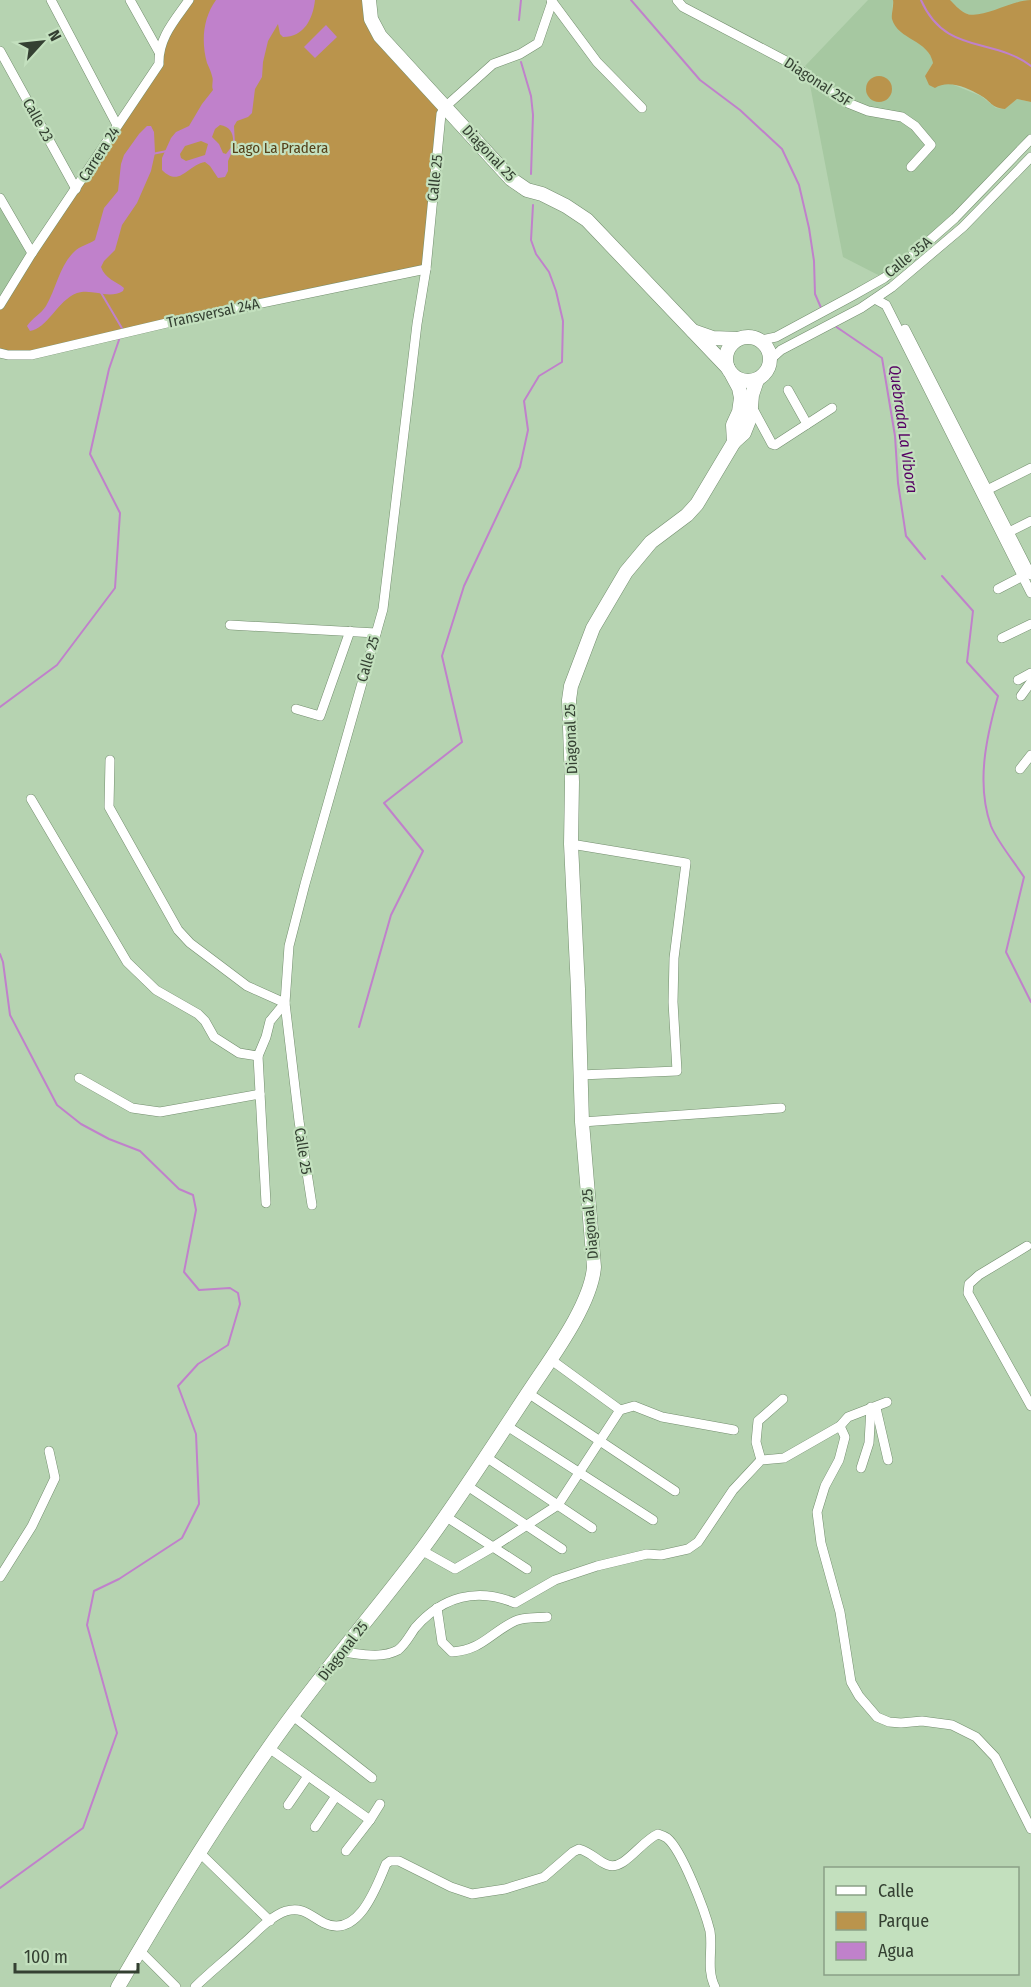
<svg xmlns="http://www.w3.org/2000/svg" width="1031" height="1987" font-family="'Fira Sans Condensed',sans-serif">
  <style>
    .built { fill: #a6c8a1 }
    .green { fill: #ba944c }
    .water { fill: #c081cb; fill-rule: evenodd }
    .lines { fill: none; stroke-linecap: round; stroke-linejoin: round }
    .stream { stroke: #c081cb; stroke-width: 2 }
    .street-casing { stroke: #738e6e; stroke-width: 10 }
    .secondary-casing { stroke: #738e6e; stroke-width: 15 }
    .street { stroke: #fff; stroke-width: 9 }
    .secondary { stroke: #fff; stroke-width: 14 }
    .labels { text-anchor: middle; stroke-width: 4.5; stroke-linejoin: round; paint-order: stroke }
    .street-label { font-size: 15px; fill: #344032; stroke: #c3e0be }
    .park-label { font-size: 15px; fill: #554019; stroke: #c3e0be }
    .water-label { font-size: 16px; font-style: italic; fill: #560163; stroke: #c3e0be }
  </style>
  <rect width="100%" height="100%" fill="#b6d3b1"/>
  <g class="built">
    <path d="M868 0H893L892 18 927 49 932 58 933 63 925 76 942 83H949L981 96 996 108 1005 109 1017 99 1031 102V139L955 218 884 278 843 257 810 85 816 76 805 66Z"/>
    <path d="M921 0H1031V33Z"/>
    <path d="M0 198 32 253 0 305Z"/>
  </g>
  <g class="green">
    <path d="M189 0H369L371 19 445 107 426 269 31 355 0 353V305L159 64V52Z"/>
    <path d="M893 0H950C954 4 959 10 965 13 980 21 1011 0 1031 0V102L1017 99 1005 109C991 108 991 101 980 95 968 88 948 79 935 88L929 85 925 76 933 63C929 40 898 40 892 19 891 14 894 6 893 0Z"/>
    <circle cx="879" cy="89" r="13"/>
  </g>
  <g class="water">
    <path d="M216 0H315C313 19 304 37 283 37L280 34 278 24 268 41 263 62 262 77 255 89 252 113 248 117 237 121 234 126 235 145 228 161V171L225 177 218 178 210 166 205 162C187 165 180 188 162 170V158L171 138 176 132 189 126 202 104 213 90C211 85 214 81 212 76 211 72 209 67 207 63 201 41 203 18 216 0ZM220 125C231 127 234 134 233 145L226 154 223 153 219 144 212 137 215 129ZM201 141 208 144 205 155 186 161 181 158 180 154 185 146Z"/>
    <path d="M326 25 337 37 315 58 304 47Z"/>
    <path d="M147 126H151L154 132 155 153 151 171 137 203 122 225 115 250 104 261 101 267C105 279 116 281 124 288L123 291C108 300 93 288 77 293 58 300 47 329 30 331L27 326C32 318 41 314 46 306 56 289 60 264 75 251 80 246 89 244 95 240L104 208 118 191 121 164 124 155 139 134Z"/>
  </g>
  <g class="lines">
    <g class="stream">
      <path d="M631 0 700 80 740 110 782 149 799 185 809 228 814 261 815 294 822 310"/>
      <path d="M921 0C945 55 993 37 1031 66"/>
      <path d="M519 20 521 0"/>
      <path d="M521 62 531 96 533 115 531 174"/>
      <path d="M152 154 167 151"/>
      <path d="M100 291 123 330"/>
      <path d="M835 326 882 358 895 436 898 483 906 536 925 559"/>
      <path d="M942 576 973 611 967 662 998 696C986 738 976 784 991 826 997 841 1015 863 1024 877L1006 952 1031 1002"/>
      <path d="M0 707 57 665 115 588 120 513 90 454 109 369 120 337"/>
      <path d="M0 954 3 962 10 1015 57 1105 81 1124 109 1139 140 1151 179 1189 193 1195 196 1210 184 1272 199 1290 230 1288 238 1293 240 1304 228 1345 198 1364 178 1386 196 1434 199 1504 182 1538 119 1579 94 1591 87 1625 117 1733 83 1828 0 1888"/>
      <path d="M359 1027 391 915 423 851 384 803 462 742 442 656 464 586 520 467 528 430 524 401 539 376 562 362 563 321 556 291 549 272 536 254 531 240 533 205"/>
    </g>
    <defs>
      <g id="street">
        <path d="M51 0 117 125"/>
        <path d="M130 0 159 52"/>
        <path d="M551 0 597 62 642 108"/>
        <path d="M677 0 683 7 786 61 848 103 868 111 902 117 915 126 931 145 911 167"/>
        <path d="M0 51 76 189"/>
        <path d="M0 198 32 253"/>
        <path d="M875 299 886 305 1031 593"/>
        <path d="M0 305 32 253 159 64C158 38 175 20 189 0"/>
        <path d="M905 329 1031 575"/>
        <path d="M761 340 776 337 854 295 884 278 905 262 955 218 1031 139"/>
        <path d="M0 353 8 355H31L171 322 426 269"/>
        <path d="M771 359 781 350 861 308 892 287 963 227 1031 157"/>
        <path d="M788 390 807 424"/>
        <path d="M752 407 772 444 775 445 832 408"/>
        <path d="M983 492 1031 468"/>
        <path d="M1009 532 1031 521"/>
        <path d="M998 589 1023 576"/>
        <path d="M230 625 376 633"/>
        <path d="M1002 638 1031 624"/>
        <path d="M1018 680 1031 673"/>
        <path d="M1021 696 1031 682"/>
        <path d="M296 709 320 716 350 631"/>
        <path d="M1020 769 1031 755"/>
        <path d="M31 799 127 962 156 990 198 1014 205 1021 214 1037 239 1053 258 1056 266 1037 270 1021 285 1003 247 986 190 943 178 930 109 807 110 760"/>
        <path d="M571 844 686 863 674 958 673 1002 677 1071 580 1075"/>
        <path d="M258 1056 266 1203"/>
        <path d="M79 1078 132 1108 160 1112 260 1094"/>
        <path d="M582 1122 781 1108"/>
        <path d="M312 1205 299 1121 285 1003 289 946 305 884 383 609 417 324 426 269 441 114 445 107 493 64 520 54 538 43 552 2"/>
        <path d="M1027 1246 979 1275 969 1284 968 1293 1031 1406"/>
        <path d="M550 1359 620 1410 634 1406 662 1417 734 1430"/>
        <path d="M528 1393 675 1491"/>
        <path d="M876 1408 888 1460"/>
        <path d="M507 1426 653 1520"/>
        <path d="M840 1426 845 1437 839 1460 825 1486 817 1512 821 1543 840 1612 851 1682 859 1696 877 1717 889 1722 901 1723 922 1721 952 1725 976 1737 995 1757 1031 1829"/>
        <path d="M486 1457 592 1528"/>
        <path d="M761 1460 756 1442 758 1421 783 1399"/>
        <path d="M861 1468 869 1443 871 1407"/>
        <path d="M466 1485 562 1549"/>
        <path d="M445 1516 527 1569"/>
        <path d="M421 1550 455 1569 493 1547 558 1505 620 1410"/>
        <path d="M0 1577 32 1526 55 1478 49 1451"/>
        <path d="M437 1608 442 1642 452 1652C482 1650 490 1633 515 1621 523 1617 538 1618 547 1617"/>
        <path d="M343 1652C361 1654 381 1659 398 1650 405 1645 410 1635 415 1628 442 1597 476 1587 515 1603L555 1580 597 1566 647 1554 661 1555 688 1549 698 1542 733 1490 761 1460 784 1458 840 1426 848 1417 887 1402"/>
        <path d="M293 1716 372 1778"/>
        <path d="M269 1748 370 1820 346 1851"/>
        <path d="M288 1805 308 1776"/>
        <path d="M370 1820 380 1804"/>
        <path d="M315 1827 336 1796"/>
        <path d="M200 1853 270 1921"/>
        <path d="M140 1951 176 1987"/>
        <path d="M195 1987C210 1972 227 1959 243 1944 256 1933 269 1917 286 1911 303 1906 310 1916 324 1923 358 1939 376 1888 386 1864L390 1861H399L451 1887 472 1894 505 1889 544 1877 573 1852 579 1849C591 1852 597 1861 608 1865 624 1871 641 1841 658 1834 661 1835 664 1836 667 1838 682 1850 705 1911 710 1931 713 1949 706 1970 715 1987"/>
      </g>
      <g id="secondary">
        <path d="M369 0 371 19 380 36 511 179 527 190 542 194 566 206 587 220 728 368"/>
        <path d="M693 331 713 338 738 339"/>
        <circle cx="748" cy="359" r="22"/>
        <path d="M732 375 739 388 741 398 739 412 733 425 734 442"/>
        <path d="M118 1987C165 1906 214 1826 268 1749 315 1681 370 1618 420 1552 459 1500 494 1444 530 1390 551 1358 591 1305 594 1267L582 1122 578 989 571 844 572 782 569 700 571 686 593 628 626 572 651 542 687 515 697 504 734 442 744 433 750 418 752 395 757 380"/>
      </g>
    </defs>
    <use href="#street" class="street-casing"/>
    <use href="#secondary" class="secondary-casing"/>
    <use href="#street" class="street"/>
    <use href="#secondary" class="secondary"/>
  </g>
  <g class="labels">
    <g class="street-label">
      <text transform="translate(818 82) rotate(33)" y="5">Diagonal 25F</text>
      <text transform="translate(38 120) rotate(61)" y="5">Calle 23</text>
      <text transform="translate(489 153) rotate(47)" y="5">Diagonal 25</text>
      <text transform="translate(99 154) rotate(-57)" y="5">Carrera 24</text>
      <text transform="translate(435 178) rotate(-84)" y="5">Calle 25</text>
      <text transform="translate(908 257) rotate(-39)" y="5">Calle 35A</text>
      <text transform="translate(213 313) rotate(-12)" y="5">Transversal 24A</text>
      <text transform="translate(368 659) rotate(-74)" y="5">Calle 25</text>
      <text transform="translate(571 739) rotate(-92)" y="5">Diagonal 25</text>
      <text transform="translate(303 1151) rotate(81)" y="5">Calle 25</text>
      <text transform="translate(590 1224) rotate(-95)" y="5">Diagonal 25</text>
      <text transform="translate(343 1651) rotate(-52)" y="5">Diagonal 25</text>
    </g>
    <g class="park-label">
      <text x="280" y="153">Lago La Pradera</text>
    </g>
    <g class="water-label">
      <text transform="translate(904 429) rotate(82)" y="6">Quebrada La Vibora</text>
    </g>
  </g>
  <rect x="824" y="1867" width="195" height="108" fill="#c3e0be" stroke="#8aa086" stroke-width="1.5"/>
  <rect x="836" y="1886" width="30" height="9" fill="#ffffff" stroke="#8aa086" stroke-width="1.5"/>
  <text x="878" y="1897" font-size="18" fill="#344032">Calle</text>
  <rect x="836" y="1912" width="30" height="18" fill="#ba944c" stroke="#8aa086" stroke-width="1.5"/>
  <text x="878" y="1927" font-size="18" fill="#344032">Parque</text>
  <rect x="836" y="1942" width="30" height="18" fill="#c081cb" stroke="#8aa086" stroke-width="1.5"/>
  <text x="878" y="1957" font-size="18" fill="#344032">Agua</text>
  <g transform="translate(42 42) rotate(63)" stroke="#c3e0be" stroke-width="4.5" paint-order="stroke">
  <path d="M0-4.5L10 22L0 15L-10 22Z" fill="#344032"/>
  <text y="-9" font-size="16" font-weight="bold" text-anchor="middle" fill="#344032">N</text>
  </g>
  <path d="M15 1963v9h123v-9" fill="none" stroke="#344032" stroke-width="3"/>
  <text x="24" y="1963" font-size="18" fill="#344032" stroke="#c3e0be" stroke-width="4.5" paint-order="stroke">100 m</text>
</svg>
